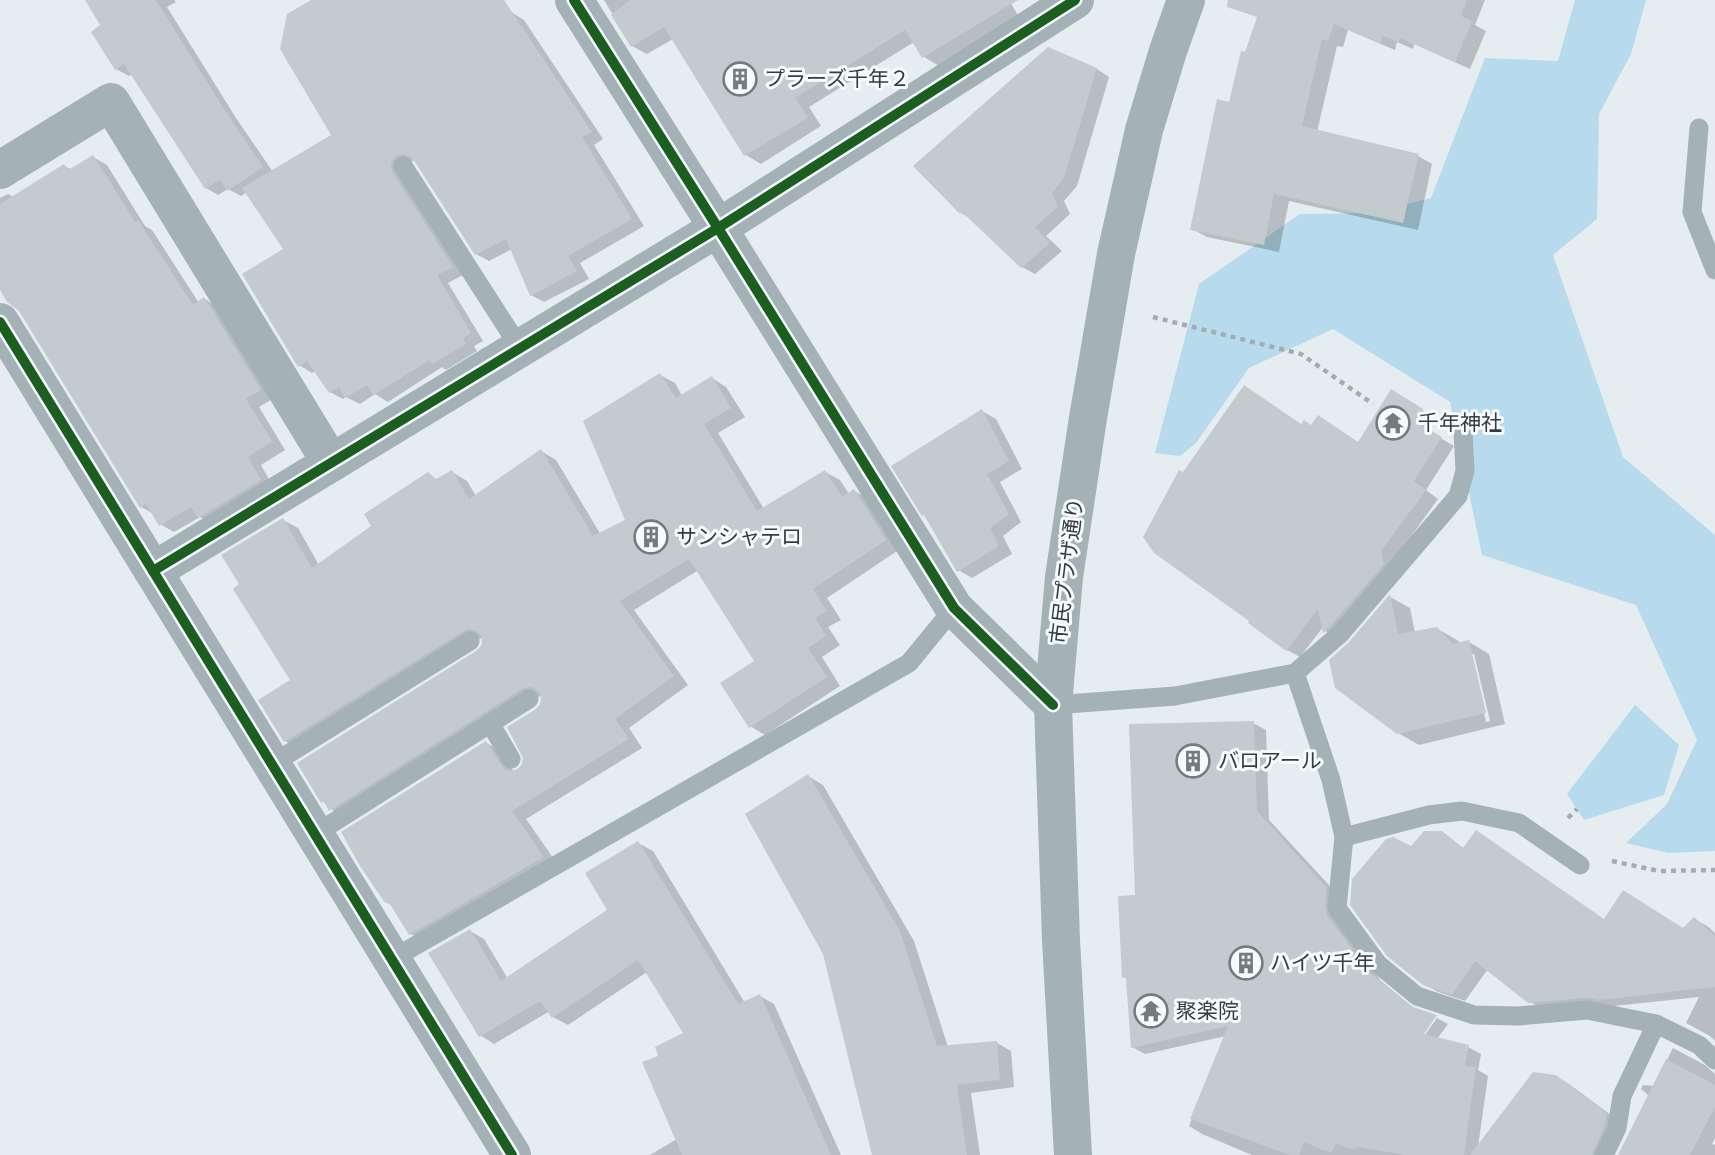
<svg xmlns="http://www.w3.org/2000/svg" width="1715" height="1155" font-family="Commissioner,'Noto Sans JP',sans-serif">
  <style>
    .green { fill: #b7dbec }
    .shadow { fill: #0003; fill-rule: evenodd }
    .building { fill: #c4cbce }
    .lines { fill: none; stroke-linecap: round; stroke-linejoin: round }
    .path { stroke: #a2acb1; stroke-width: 4.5; stroke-dasharray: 5 5; stroke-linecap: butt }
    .service { stroke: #a4b1b6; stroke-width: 19 }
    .minor { stroke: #a4b1b6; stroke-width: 38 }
    .primary { stroke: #a4b2b8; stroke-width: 38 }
    .cycleway-casing { stroke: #f4fafd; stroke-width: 15 }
    .cycleway { stroke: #1b5e20; stroke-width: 10 }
    .labels { text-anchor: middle; stroke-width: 6; stroke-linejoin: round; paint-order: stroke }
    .poi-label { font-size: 21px; fill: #363d40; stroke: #f4fafd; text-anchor: start }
    .street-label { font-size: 21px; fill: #363d40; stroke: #f4fafd }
  </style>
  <rect width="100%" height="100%" fill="#e5edf1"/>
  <g class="green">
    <path d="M1575 0H1646L1631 54 1599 114 1597 219 1553 255 1623 457 1715 535V851L1668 853 1626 843 1667 804 1697 740 1636 605 1482 555 1450 402 1333 329 1249 368 1196 443 1180 456 1155 453 1199 284 1300 214 1372 213 1431 198 1485 58 1558 61Z"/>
    <path d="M1635 705 1679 745 1664 795 1584 820 1567 794Z"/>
  </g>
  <g class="shadow">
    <path d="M105 0H174L176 2 167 7 236 118 273 172 334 135 315 0H501L511 12 524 20 603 139 594 145 644 226 580 263 589 279 544 302 531 295 512 249 489 261 476 254 416 160 410 162 465 274 448 283 483 341 474 346 477 351 446 370 442 367 388 402 375 394 360 404 346 397 343 399 330 392 315 371 312 373 299 365 285 250 247 192 241 196 228 189 218 195 206 188 132 74 129 76 116 69 103 26Z"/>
    <path d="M604 0H1009L1019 17 939 66 924 57 914 42 809 107 821 126 761 164 746 155 673 39 647 54 632 46Z"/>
    <path d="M1264 0H1485L1475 25 1486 31 1470 69 1414 44 1413 49 1397 42 1395 50 1348 30 1343 47 1337 46 1317 132 1418 156 1432 164 1418 230 1289 201 1279 252 1207 237 1192 229 1230 104Z"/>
    <path d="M1048 49 1097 69 1109 77 1077 186 1064 201 1070 214 1046 236 1062 251 1035 274 1022 267 973 220 961 213 915 167Z"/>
    <path d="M93 157 107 165 145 226 152 230 199 303 205 299 218 307 274 398 259 407 285 450 261 465 274 488 213 525 200 517 174 532 160 524 154 514 141 507 20 309 0 289V198L8 194 14 197 64 166 72 170Z"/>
    <path d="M660 375 675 383 682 396 712 378 726 387 745 417 718 433 764 509 825 472 840 480 849 494 854 491 869 499 900 549 827 598 841 620 828 627 840 645 822 657 840 686 765 735 750 726 756 661 697 571 634 610 688 685 629 728 642 748 526 819 558 865 425 942 411 934 393 906 386 902 486 743 501 751 514 772 524 765 537 710 542 705V695L345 818 331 809 328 805 323 802 483 647V637L300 749 285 741 293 680 242 585 283 520 298 528 319 565 437 480 452 472 467 481 476 496 541 451 556 460 601 535 627 521Z"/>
    <path d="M1391 392 1436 418 1428 431 1454 446 1426 490 1438 499 1337 639 1325 631 1323 627 1300 657 1287 650 1184 474 1303 425 1312 426 1359 444Z"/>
    <path d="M982 411 996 419 1022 469 1000 482 1021 522 1003 536 1012 554 972 578 958 570Z"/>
    <path d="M1390 597 1410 608 1415 633 1436 628 1457 640 1461 644 1469 642 1489 654 1505 724 1419 745 1398 733 1350 643ZM1471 654H1474L1490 721 1486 722Z"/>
    <path d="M1253 723 1266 730 1269 820 1339 896V924L1381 981 1416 1010 1417 1040 1420 1042 1437 1018 1448 1024 1437 1039 1468 1047 1481 1054 1478 1070 1488 1076 1478 1147 1556 1076 1569 1084 1619 1121 1607 1155H1252L1202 1134 1189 1126 1226 1036 1145 1054 1132 1047 1128 980 1124 977 1137 897Z"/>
    <path d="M808 776 823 785 914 941 948 1047 997 1043 1011 1051 1014 1087 971 1093 980 1155H874Z"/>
    <path d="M1441 833 1465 849 1605 921 1684 930 1694 919 1707 926 1715 933V1041L1710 1036 1686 1023 1699 997 1614 1006 1542 1009 1529 1001 1488 969 1465 1001 1438 992 1424 984 1411 848Z"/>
    <path d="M638 843 653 851 745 1003 760 996 774 1004 841 1155H650L677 1139 660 1057 685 1034 647 972 568 1025 553 1017 550 1011 494 1044 480 1035 470 931 484 939 508 979 610 910Z"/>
    <path d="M1673 1048 1705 1065 1715 1074V1138L1712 1144 1715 1145V1155H1620L1649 1096 1641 1089 1643 1085 1654 1086Z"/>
  </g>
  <g class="building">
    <path d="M85 0H156L224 109 263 167 227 191 220 179 205 189 124 64 115 70 91 32 100 25Z"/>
    <path d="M311 0H504L592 132 582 137 632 219 568 256 577 271 530 296 506 239 475 255 413 159 409 156 403 154 396 156 392 161 391 166 393 173 453 267 437 275 471 333 463 338 466 344 432 364 430 360 373 395 367 385 345 398 339 387 329 393 307 361 298 367 242 274 283 249 242 188 331 135 280 49 287 14Z"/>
    <path d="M630 0H1018L922 58 905 30 795 98 808 118 744 156 664 27 631 47 611 15Z"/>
    <path d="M1228 0H1467L1461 16 1472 21 1455 62 1400 38 1398 42 1383 36 1380 43 1334 24 1328 41 1322 39 1302 126 1419 154 1403 223 1274 194 1264 245 1190 230 1217 99 1229 102 1241 51 1245 52 1257 17 1227 7Z"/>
    <path d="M1048 47 1097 68 1064 178 1052 193 1058 207 1035 227 1050 243 1021 268 962 212 960 214 913 166Z"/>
    <path d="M93 155 135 222 138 220 193 305 204 297 261 390 246 399 272 441 248 457 261 480 198 518 191 507 159 526 146 504 140 508 19 311 7 302 0 290V204L64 164 68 170Z"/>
    <path d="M660 373 676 398 712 376 731 408 704 424 757 511 825 470 842 497 854 489 886 540 813 589 827 611 815 618 826 636 808 648 827 677 749 728 720 683 754 661 689 559 620 601 674 676 615 719 629 739 512 811 544 857 409 935 388 901 385 903 360 866 341 832 486 741 504 769 512 771 518 769 522 764 523 758 507 727 536 709 540 704 541 698 540 693 534 688 528 687 522 689 329 811 324 801 321 803 297 763 476 651 481 646 482 641 481 635 475 630 469 629 464 631 284 742 258 700 290 680 233 589 239 584 221 555 283 518 312 568 371 526 364 514 428 472 436 479 452 470 469 499 541 449 593 536 625 520 583 421Z"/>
    <path d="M1244 385 1301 424 1304 420 1311 425 1318 415 1358 442 1391 389 1423 409 1416 422 1442 437 1414 481 1426 490 1381 551 1384 564 1331 625 1323 633 1318 609 1286 651 1248 623 1249 621 1154 553 1143 537 1179 470 1183 472Z"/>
    <path d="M982 409 1009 461 987 474 1009 514 990 528 999 546 957 572 924 515 922 516 891 466Z"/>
    <path d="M1390 594 1398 634 1437 627 1453 644 1469 640 1486 713 1397 734 1335 688 1329 660 1349 642Z"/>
    <path d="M1254 721 1257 811 1327 888 1325 907 1327 915 1368 971 1410 1006 1437 1015 1424 1034 1469 1045 1465 1066 1476 1067 1464 1155H1406L1356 1147 1355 1150 1336 1144 1331 1153 1304 1142 1299 1155H1290L1190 1119 1228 1026 1131 1048 1126 978H1122L1118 896 1135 895 1129 724Z"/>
    <path d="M808 774 900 931 937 1046 997 1041 1000 1080 957 1085 967 1155H872L823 954 745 814Z"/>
    <path d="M1476 830 1604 919 1623 890 1683 928 1694 917 1715 936V987L1600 1000 1586 998 1528 1003 1475 961 1452 995 1423 985 1387 956 1350 905 1352 879 1386 839 1393 837 1411 846 1424 831H1442L1463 848Z"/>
    <path d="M638 841 738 1004 760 994 831 1155H682L642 1062 658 1056 655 1047 683 1033 638 960 552 1018 540 1001 479 1037 428 953 470 929 501 981 607 910 585 873Z"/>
    <path d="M1666 1059 1715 1085V1107L1690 1155H1618Z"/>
    <path d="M1533 1072 1556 1075 1607 1113 1605 1124 1592 1155H1470Z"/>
  </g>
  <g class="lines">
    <g class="path">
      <path d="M1153 317 1301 354 1373 404"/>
      <path d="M1568 818 1577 809"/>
      <path d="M1612 861 1659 871 1715 870"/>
    </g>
    <g class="service">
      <path d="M1699 128 1692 212 1715 270"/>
      <path d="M403 166 520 348"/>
      <path d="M1295 673 1331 780 1344 837 1337 908 1378 964 1417 996 1474 1015 1519 1016 1587 1010 1656 1024 1699 1045 1715 1060"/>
      <path d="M1053 705 1175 696 1295 673 1340 634 1458 496 1465 471 1463 431"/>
      <path d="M490 723 511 759"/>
      <path d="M272 764 470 641"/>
      <path d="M315 834 529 699"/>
      <path d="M1344 837 1429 815 1462 811 1519 823 1580 865"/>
      <path d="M392 959 909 663 954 608"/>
      <path d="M1604 1155 1617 1128 1622 1096 1656 1024"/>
    </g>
    <g class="minor">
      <path d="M574 0 718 228 954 608 1053 705"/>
      <path d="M0 170 111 102 331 463"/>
      <path d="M0 322 512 1155"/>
      <path d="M153 571 718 228 1075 0"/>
    </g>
    <path class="primary" d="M1073 1155 1061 940 1053 705 1064 577 1088 418 1116 254 1144 130 1168 51 1186 0"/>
    <defs>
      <g id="cycleway">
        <path d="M574 0 718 228 954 608 1053 705"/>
        <path d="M0 322 512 1155"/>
        <path d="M153 571 718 228 1075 0"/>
      </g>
    </defs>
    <use href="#cycleway" class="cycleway-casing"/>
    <use href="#cycleway" class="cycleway"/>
  </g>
  <defs>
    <symbol id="building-ring" viewBox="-11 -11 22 22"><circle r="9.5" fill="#f4fafd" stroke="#737b7e" stroke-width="1.5"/><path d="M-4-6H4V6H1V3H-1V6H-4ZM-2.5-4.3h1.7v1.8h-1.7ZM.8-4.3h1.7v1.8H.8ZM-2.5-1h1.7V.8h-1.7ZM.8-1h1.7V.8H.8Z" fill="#737b7e"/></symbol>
    <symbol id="temple-ring" viewBox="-11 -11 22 22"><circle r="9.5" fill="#f4fafd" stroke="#737b7e" stroke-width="1.5"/><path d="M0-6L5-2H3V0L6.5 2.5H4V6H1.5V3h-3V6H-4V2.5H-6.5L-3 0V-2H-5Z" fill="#737b7e"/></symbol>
  </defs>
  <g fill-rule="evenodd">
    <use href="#building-ring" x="721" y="60" width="38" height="38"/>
    <use href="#temple-ring" x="1374" y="404" width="38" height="38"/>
    <use href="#building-ring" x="632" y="518" width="38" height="38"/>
    <use href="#building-ring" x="1174" y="742" width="38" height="38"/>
    <use href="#building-ring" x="1227" y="944" width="38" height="38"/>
    <use href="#temple-ring" x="1132" y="992" width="38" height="38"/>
  </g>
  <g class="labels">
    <g class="poi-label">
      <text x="764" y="86">プラーズ千年２</text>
      <text x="1418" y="430">千年神社</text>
      <text x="676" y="544">サンシャテロ</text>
      <text x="1218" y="768">バロアール</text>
      <text x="1270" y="970">ハイツ千年</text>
      <text x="1176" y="1018">聚楽院</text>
    </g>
    <g class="street-label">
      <text transform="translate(1067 571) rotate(-83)" y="7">市民プラザ通り</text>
    </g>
  </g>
</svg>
